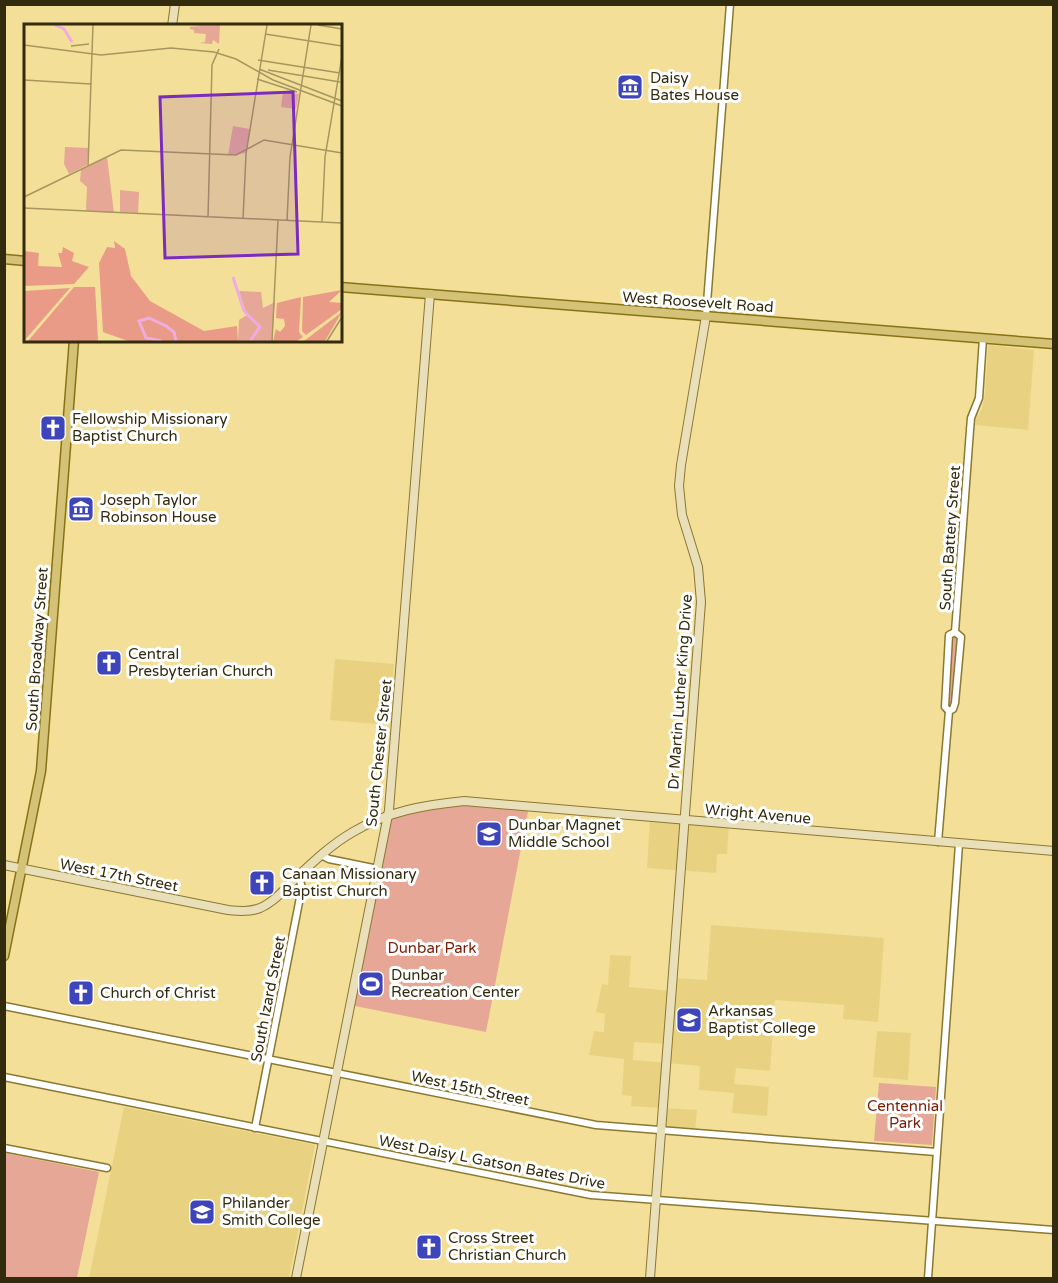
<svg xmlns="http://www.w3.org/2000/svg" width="1058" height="1283" font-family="'Varela Round',sans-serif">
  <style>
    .built { fill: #e8d282; fill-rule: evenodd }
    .green { fill: #e6a797 }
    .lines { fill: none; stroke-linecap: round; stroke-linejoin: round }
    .tertiary-casing { stroke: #8b7831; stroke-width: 9 }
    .secondary-casing { stroke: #8b7831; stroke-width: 10 }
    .primary-casing { stroke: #897215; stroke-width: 11 }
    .tertiary { stroke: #fff; stroke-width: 6 }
    .secondary { stroke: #e9e0ba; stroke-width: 8 }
    .primary { stroke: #d4c276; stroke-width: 8 }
    .labels { text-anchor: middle; stroke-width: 6; stroke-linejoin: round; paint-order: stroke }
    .poi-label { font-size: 15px; fill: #332b0d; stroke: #fff; text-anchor: start }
    .street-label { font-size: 15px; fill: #332b0d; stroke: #fff }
    .park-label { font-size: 15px; fill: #791d05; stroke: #fff }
    .inset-river { fill: none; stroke: #eeade0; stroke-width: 3 }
    .inset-road { fill: none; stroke: #a69760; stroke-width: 1.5 }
    .view { fill: #7b2cbf; fill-opacity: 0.15; stroke: #7b2cbf; stroke-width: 3 }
    .inset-edge { fill: none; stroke: #332b0d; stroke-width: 3 }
  </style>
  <rect width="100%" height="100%" fill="#f3df97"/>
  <g class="built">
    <path d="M988 345 1034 350 1028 430 975 425 976 419 982 409 985 394Z"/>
    <path d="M335 659 394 664 389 725 330 720Z"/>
    <path d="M650 818 729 825 727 854H717L716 873 647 868Z"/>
    <path d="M711 925 884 938 878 1022 843 1019 844 1005 775 1000 770 1071 736 1068 734 1084 769 1087 767 1116 732 1113 734 1093 699 1090 700 1066 667 1063 663 1108 697 1110 695 1133 661 1130 663 1108 631 1106 632 1096 622 1095 624 1059 589 1055 594 1031 604 1032 605 1014 596 1012 602 984 608 985 610 955 631 956 629 987 672 991 673 978 707 980ZM634 1042 668 1044 666 1063 633 1060Z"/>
    <path d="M877 1031 911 1033 908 1080 873 1077Z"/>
    <path d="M124 1107 315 1145 289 1278H89Z"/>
  </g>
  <g class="green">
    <path d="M953 636 958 637 954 705 951 708 948 707Z"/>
    <path d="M461 802 529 806 486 1032 350 1005 388 815Z"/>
    <path d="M879 1083 936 1087 932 1145 874 1141Z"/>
    <path d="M5 1153 99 1172 77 1278H5Z"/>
  </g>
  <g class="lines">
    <defs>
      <g id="tertiary">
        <path d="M706 316 730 4"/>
        <path d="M949 711 945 707 949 635 955 632"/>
        <path d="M938 842 949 711 953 709 955 703 961 637 955 632 970 430 971 418 979 398 983 338"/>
        <path d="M321 855 329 859 378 869"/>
        <path d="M4 1006 596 1125 936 1152"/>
        <path d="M4 1077 591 1195 1054 1230"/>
        <path d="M255 1128 302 887 298 876"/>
        <path d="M4 1148 107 1168"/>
        <path d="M928 1278 959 844"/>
      </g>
      <g id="secondary">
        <path d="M172 26 175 4"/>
        <path d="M4 865 228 910C239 911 250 912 260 908 274 902 285 889 296 878 314 861 332 844 353 832 388 811 425 805 464 801L1054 851"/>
        <path d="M296 1278 389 810 430 294"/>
        <path d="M650 1278 701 602 698 567 682 515 679 486 681 465 706 316"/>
      </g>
      <g id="primary">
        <path d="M4 259 26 261"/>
        <path d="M340 287 1054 344"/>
        <path d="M4 956 41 771 74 340"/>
      </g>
    </defs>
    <use href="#tertiary" class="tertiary-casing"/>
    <use href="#secondary" class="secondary-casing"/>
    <use href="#primary" class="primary-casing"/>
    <use href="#tertiary" class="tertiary"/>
    <use href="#secondary" class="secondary"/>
    <use href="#primary" class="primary"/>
  </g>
  <defs>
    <symbol id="museum-square" viewBox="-11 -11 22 22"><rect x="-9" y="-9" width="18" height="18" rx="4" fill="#3e44b9" stroke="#fff"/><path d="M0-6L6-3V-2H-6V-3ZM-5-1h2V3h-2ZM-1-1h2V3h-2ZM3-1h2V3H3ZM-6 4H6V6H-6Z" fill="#fff"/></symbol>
    <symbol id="church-square" viewBox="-11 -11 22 22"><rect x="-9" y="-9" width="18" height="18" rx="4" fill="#3e44b9" stroke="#fff"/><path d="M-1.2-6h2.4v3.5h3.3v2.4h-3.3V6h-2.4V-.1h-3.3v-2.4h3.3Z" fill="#fff"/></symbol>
    <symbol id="school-square" viewBox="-11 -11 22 22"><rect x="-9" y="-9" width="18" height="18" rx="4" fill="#3e44b9" stroke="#fff"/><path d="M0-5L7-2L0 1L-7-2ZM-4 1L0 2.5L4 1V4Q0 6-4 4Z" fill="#fff"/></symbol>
    <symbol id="stadium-square" viewBox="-11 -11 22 22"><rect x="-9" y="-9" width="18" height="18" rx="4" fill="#3e44b9" stroke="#fff"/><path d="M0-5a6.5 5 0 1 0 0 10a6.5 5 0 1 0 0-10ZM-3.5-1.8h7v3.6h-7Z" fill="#fff"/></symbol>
    <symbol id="university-square" viewBox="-11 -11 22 22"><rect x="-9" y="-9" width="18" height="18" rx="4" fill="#3e44b9" stroke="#fff"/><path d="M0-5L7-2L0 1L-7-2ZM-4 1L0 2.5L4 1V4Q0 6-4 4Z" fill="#fff"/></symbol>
  </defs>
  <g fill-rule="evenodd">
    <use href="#museum-square" x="615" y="72" width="30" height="30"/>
    <use href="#church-square" x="38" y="413" width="30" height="30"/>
    <use href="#museum-square" x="66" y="494" width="30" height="30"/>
    <use href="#church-square" x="94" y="648" width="30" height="30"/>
    <use href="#school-square" x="474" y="819" width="30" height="30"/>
    <use href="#church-square" x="247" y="868" width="30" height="30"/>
    <use href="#stadium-square" x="356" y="969" width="30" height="30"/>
    <use href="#church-square" x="66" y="978" width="30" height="30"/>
    <use href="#university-square" x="674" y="1005" width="30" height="30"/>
    <use href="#university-square" x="187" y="1197" width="30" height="30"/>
    <use href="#church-square" x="414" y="1232" width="30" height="30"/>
  </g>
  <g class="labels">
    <g class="poi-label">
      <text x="650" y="83">Daisy<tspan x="650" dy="17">Bates House</tspan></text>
      <text x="72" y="424">Fellowship Missionary<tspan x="72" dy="17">Baptist Church</tspan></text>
      <text x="100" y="505">Joseph Taylor<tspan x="100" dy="17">Robinson House</tspan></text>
      <text x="128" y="659">Central<tspan x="128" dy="17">Presbyterian Church</tspan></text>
      <text x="508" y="830">Dunbar Magnet<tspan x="508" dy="17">Middle School</tspan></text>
      <text x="282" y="879">Canaan Missionary<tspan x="282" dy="17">Baptist Church</tspan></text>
      <text x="391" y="980">Dunbar<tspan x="391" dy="17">Recreation Center</tspan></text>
      <text x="100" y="998">Church of Christ</text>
      <text x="708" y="1016">Arkansas<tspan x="708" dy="17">Baptist College</tspan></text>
      <text x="222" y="1208">Philander<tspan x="222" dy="17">Smith College</tspan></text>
      <text x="448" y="1243">Cross Street<tspan x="448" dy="17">Christian Church</tspan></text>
    </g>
    <g class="street-label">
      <text transform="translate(698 302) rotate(4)" y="5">West Roosevelt Road</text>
      <text transform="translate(950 538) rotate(-86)" y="5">South Battery Street</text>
      <text transform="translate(37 649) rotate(-86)" y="5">South Broadway Street</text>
      <text transform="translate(680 692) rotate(-86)" y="5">Dr Martin Luther King Drive</text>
      <text transform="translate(379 753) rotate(-84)" y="5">South Chester Street</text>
      <text transform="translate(758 814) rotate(5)" y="5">Wright Avenue</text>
      <text transform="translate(119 875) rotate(11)" y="5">West 17th Street</text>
      <text transform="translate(268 999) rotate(-79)" y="5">South Izard Street</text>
      <text transform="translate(470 1088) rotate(12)" y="5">West 15th Street</text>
      <text transform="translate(492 1162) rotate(11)" y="5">West Daisy L Gatson Bates Drive</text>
    </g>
    <g class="park-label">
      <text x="432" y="953">Dunbar Park</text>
      <text x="905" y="1111">Centennial<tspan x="905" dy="17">Park</tspan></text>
    </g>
  </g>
  <g transform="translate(24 24)">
    <rect width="318" height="318" fill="#f3df97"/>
    <path d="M167 1H196L195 20 189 16 188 20 175 19 181 18 182 10 170 9V6L166 5V3L178 2ZM259 67 275 70 272 85 257 83ZM209 102 226 105 222 129 204 131ZM41 123 65 124 63 141 45 150 40 140ZM83 133 90 189 62 187 63 163 56 157 57 146ZM96 166 115 168 114 189 96 188ZM215 267 237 268 239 284 251 278 248 317H214L215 296 223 291Z" fill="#e6a797"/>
    <path d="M90 217 101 225 107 252 126 277 180 307 213 302 214 317H104L79 308 75 239 83 223 91 224ZM39 223 50 229 48 237 65 243 50 260 0 262V227L15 229 14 242 38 243 34 229H38ZM50 263H71L74 317H4ZM46 264 0 317V267ZM318 266 305 278 318 279V285L282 311 278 307 279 273ZM277 273 275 308 279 313 273 317H249L252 305 256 308 261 302 260 295 252 294 253 279ZM318 288 301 317H280Z" fill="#ea9b87"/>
    <path class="inset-river" d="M31 1 40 5 48 18M209 253 220 287 236 303 226 317M138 317 122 314 115 297 125 294 142 302 150 308 152 317"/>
    <path class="inset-road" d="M294 1 318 5M241 10 318 22M0 21 77 31 147 24 190 28 212 35 249 56 318 82M47 22 65 20M234 36 316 49M235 45 318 77M244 46 316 58M233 55 273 68M0 56 67 60M64 142 69 1M0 173 97 126 212 131 240 116 318 129M0 184 318 199M184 193 188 41 195 25M219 195 222 130 243 1M263 197 266 133 287 1M298 198 301 133 318 32M248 317 254 196M303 317 318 293"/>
    <path class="view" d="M269 68 274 230 141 234 136 73Z"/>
    <rect width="318" height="318" class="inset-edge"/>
  </g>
  <rect width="1058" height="1283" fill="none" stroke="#332b0d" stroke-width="12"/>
</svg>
